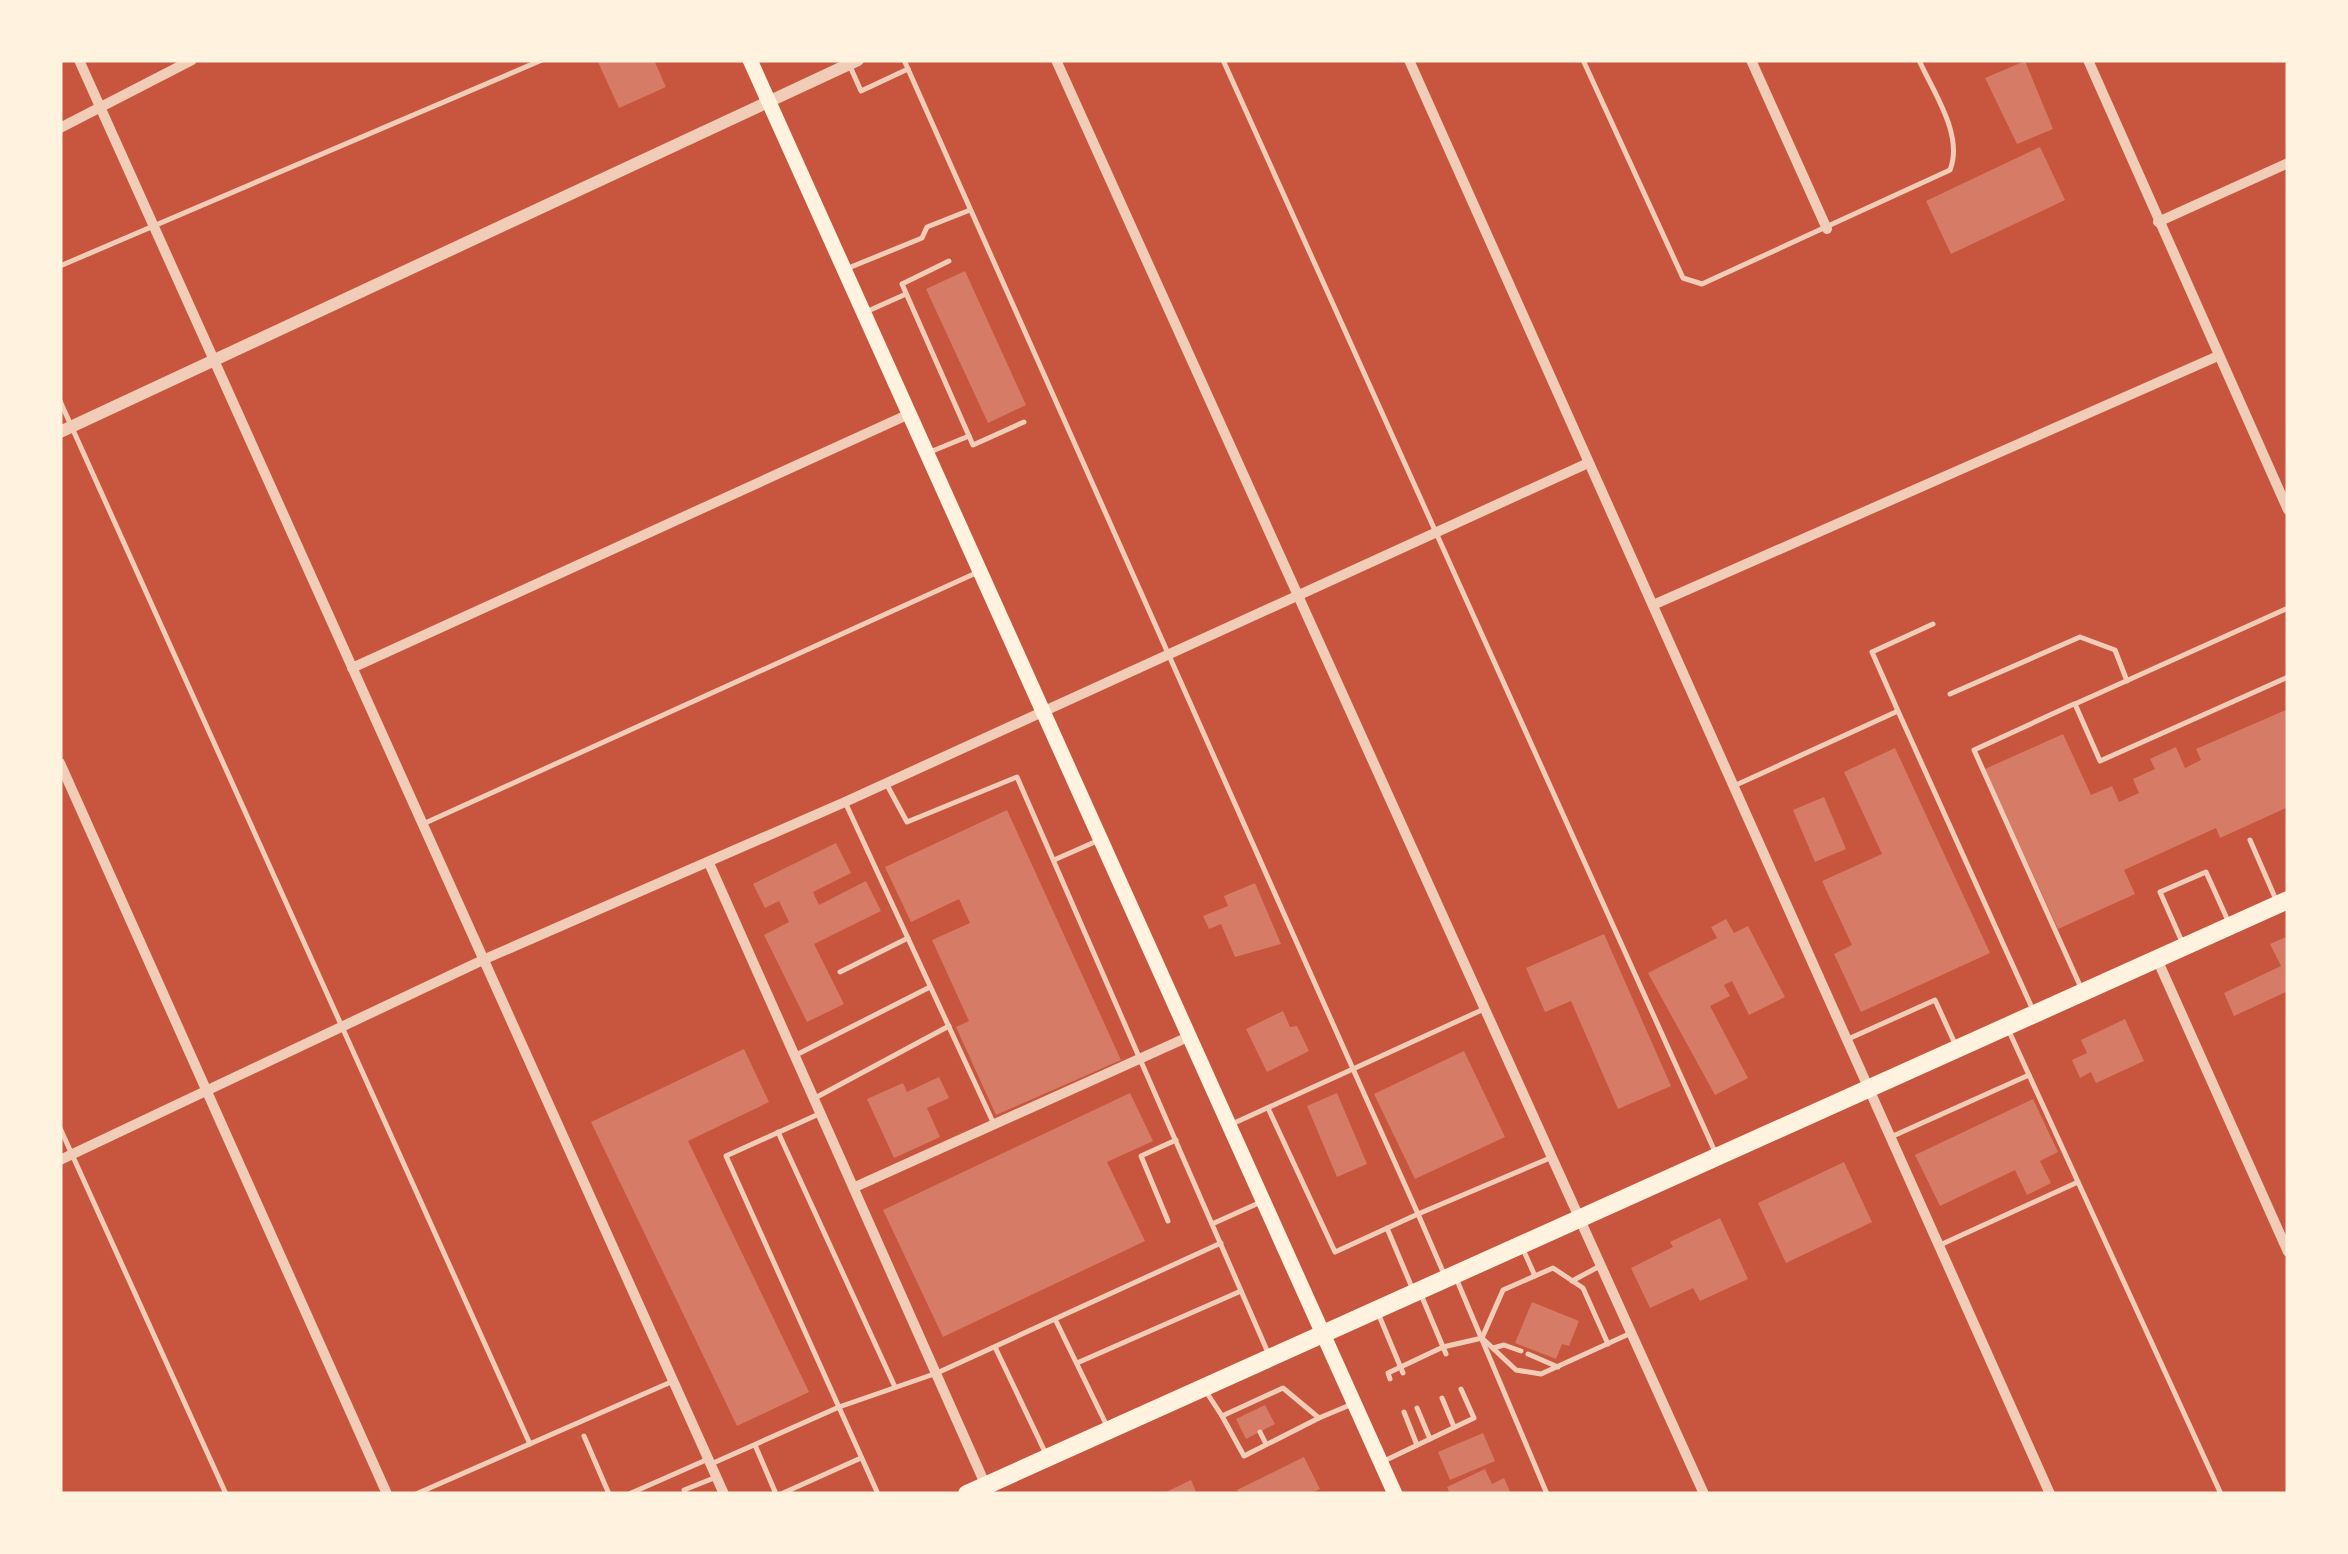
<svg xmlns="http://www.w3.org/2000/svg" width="2348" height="1554" font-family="'Source Sans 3',sans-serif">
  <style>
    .building { fill: #d67c66 }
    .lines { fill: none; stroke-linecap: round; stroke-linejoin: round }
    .service { stroke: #f1ccb7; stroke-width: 5 }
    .minor { stroke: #f1ccb7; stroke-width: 10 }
    .tertiary { stroke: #f1ccb7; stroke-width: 12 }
    .secondary { stroke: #fff3e0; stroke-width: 15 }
    .primary { stroke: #fff3e0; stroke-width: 18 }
  </style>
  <rect width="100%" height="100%" fill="#c8553d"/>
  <g class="building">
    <path d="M603 60H654L666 87 619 108 598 62Z"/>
    <path d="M2025 61 2053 129 2017 144 1985 78Z"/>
    <path d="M2040 147 2065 200 1951 254 1926 201Z"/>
    <path d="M965 271 1026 405 988 423 926 289Z"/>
    <path d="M2288 709V807L2220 838 2216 828 2124 870 2135 894 2058 929 1985 769 2063 734 2091 795 2112 786 2119 802 2139 793 2133 779 2155 769 2150 759 2176 747 2185 768 2201 760 2196 749Z"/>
    <path d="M1895 748 1990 953 1861 1012 1834 954 1852 945 1822 881 1882 854 1844 772Z"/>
    <path d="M1824 797 1846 849 1815 862 1793 810Z"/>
    <path d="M1007 810 1121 1060 996 1115 956 1027 969 1021 932 940 970 923 959 899 911 922 885 867Z"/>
    <path d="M836 843 851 873 813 892 819 905 866 881 881 911 814 944 844 1004 807 1022 764 935 789 922 779 901 765 908 753 884Z"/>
    <path d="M1255 883 1281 944 1235 957 1221 924 1209 929 1203 916 1228 906 1224 896Z"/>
    <path d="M1726 919 1734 933 1748 926 1785 997 1749 1015 1732 981 1724 985 1730 996 1710 1006 1748 1078 1715 1095 1648 973 1717 938 1711 927Z"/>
    <path d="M1604 934 1671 1086 1618 1109 1571 1001 1545 1012 1526 968Z"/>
    <path d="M2288 936V991L2234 1016 2224 993 2281 966 2270 944Z"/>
    <path d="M1283 1011 1290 1027 1297 1026 1309 1051 1267 1072 1246 1029Z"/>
    <path d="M2125 1019 2144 1061 2096 1083 2091 1072 2080 1078 2072 1060 2087 1053 2081 1040Z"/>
    <path d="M744 1049 769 1102 688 1141 809 1392 737 1426 591 1122Z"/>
    <path d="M1464 1051 1505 1137 1415 1179 1374 1094Z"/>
    <path d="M939 1077 949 1098 927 1108 940 1137 894 1158 867 1099 903 1083 907 1092Z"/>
    <path d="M1130 1093 1153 1141 1107 1162 1145 1241 943 1337 883 1210Z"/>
    <path d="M1337 1093 1367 1164 1337 1177 1307 1106Z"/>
    <path d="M2033 1099 2058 1152 2040 1161 2051 1183 2027 1195 2015 1170 1940 1206 1915 1155Z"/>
    <path d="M1844 1162 1872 1222 1786 1263 1758 1203Z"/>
    <path d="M1720 1218 1748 1279 1700 1301 1693 1288 1650 1308 1631 1268 1673 1247 1670 1242Z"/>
    <path d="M1532 1302 1579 1321 1569 1346 1562 1344 1556 1359 1515 1343Z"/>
    <path d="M1265 1405 1275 1424 1246 1439 1236 1419Z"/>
    <path d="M1483 1433 1495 1461 1450 1480 1438 1452Z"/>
    <path d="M1304 1457 1320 1489 1309 1494H1239L1237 1490Z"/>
    <path d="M1485 1469 1492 1484 1504 1478 1511 1494H1450L1447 1487Z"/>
    <path d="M1191 1480 1197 1494H1162Z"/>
  </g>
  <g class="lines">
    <g class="service">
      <path d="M1223 60 1716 1154"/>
      <path d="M1583 60 1683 278 1702 284 1950 170C1964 135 1933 92 1919 60"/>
      <path d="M849 64 861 91 908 69 904 60"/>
      <path d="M908 69 1353 1069 1232 1124"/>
      <path d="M949 261 902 284 969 436 973 445 1024 422"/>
      <path d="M60 266 542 60"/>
      <path d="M846 269 922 238 927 227 970 210"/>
      <path d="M868 311 906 294"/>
      <path d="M60 401 530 1444"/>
      <path d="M930 452 969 436"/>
      <path d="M2288 608 2075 704 2100 761 2288 677"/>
      <path d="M1950 694 2080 637 2115 650 2127 681"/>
      <path d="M2074 704 1974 750 2082 990"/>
      <path d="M1898 711 1872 652 1933 624"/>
      <path d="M887 785 907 822 1017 777 1269 1355"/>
      <path d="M1736 785 1898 711 2032 1008"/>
      <path d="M845 802 993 1122"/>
      <path d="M423 824 976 573"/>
      <path d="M2250 840 2277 902"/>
      <path d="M1054 860 1097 841"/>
      <path d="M2183 944 2160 892 2206 872 2229 923"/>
      <path d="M840 972 908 938"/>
      <path d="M1846 1040 1935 1000 1956 1046"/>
      <path d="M796 1055 930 987"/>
      <path d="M2029 1075 2221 1494"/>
      <path d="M815 1098 949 1026"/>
      <path d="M1268 1108 1335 1252 1418 1214 1353 1069 1484 1009"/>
      <path d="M819 1114 726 1156 878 1494"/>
      <path d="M60 1128 226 1494"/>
      <path d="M778 1132 895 1387"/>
      <path d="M1893 1136 2029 1075 2008 1029"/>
      <path d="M1168 1221 1141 1156 1176 1140"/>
      <path d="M1212 1224 1261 1202"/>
      <path d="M1387 1228 1413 1290"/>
      <path d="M1940 1245 2078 1182"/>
      <path d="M1522 1247 1535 1276"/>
      <path d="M1444 1274 1418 1214 1550 1158"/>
      <path d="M1456 1278 1547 1494"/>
      <path d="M1572 1281 1600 1266"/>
      <path d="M1422 1297 1446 1354"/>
      <path d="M1378 1313 1403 1373"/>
      <path d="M1055 1319 1106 1424"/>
      <path d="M1482 1338 1503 1290 1553 1268 1583 1288 1608 1344"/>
      <path d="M995 1347 1045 1452"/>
      <path d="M1493 1348 1504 1345 1521 1351"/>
      <path d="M1528 1354 1558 1367"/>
      <path d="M1077 1363 1241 1291"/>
      <path d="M1390 1379 1388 1373 1443 1347 1482 1338 1516 1370 1541 1374 1629 1334"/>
      <path d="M1205 1390 1222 1416 1283 1388 1319 1418 1350 1405"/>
      <path d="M1442 1398 1454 1427"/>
      <path d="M1417 1408 1430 1439"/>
      <path d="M1404 1412 1417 1445"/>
      <path d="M1222 1416 1244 1456 1319 1418"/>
      <path d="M1260 1432 1266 1444"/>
      <path d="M584 1436 609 1494"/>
      <path d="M755 1445 776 1494"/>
      <path d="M1384 1461 1474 1418 1461 1389"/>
      <path d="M711 1464 839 1407 937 1373 1221 1243"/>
      <path d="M416 1494 671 1382"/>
      <path d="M629 1494 706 1460"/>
      <path d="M686 1494 684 1490 714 1478"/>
      <path d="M781 1494 861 1458"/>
    </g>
    <g class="minor">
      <path d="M79 60 724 1494"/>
      <path d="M1056 60 1704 1494"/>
      <path d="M1409 60 2050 1494"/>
      <path d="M1751 60 1827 229"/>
      <path d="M2088 60 2288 510"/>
      <path d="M60 128 192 60"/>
      <path d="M2158 222 2288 163"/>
      <path d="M1653 605 2218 356"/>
      <path d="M352 668 907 415"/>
      <path d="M60 763 387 1494"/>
      <path d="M709 863 986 1486"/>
      <path d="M2157 959 2288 1252"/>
      <path d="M60 1160 485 959 845 802 1586 464"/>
      <path d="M855 1187 1188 1037"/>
    </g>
    <path class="tertiary" d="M60 432 858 60"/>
    <path class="secondary" d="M750 60 1395 1494"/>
    <path class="primary" d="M967 1494 2288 900"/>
  </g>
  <rect width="2348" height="1554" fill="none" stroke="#fff3e0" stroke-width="125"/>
</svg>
